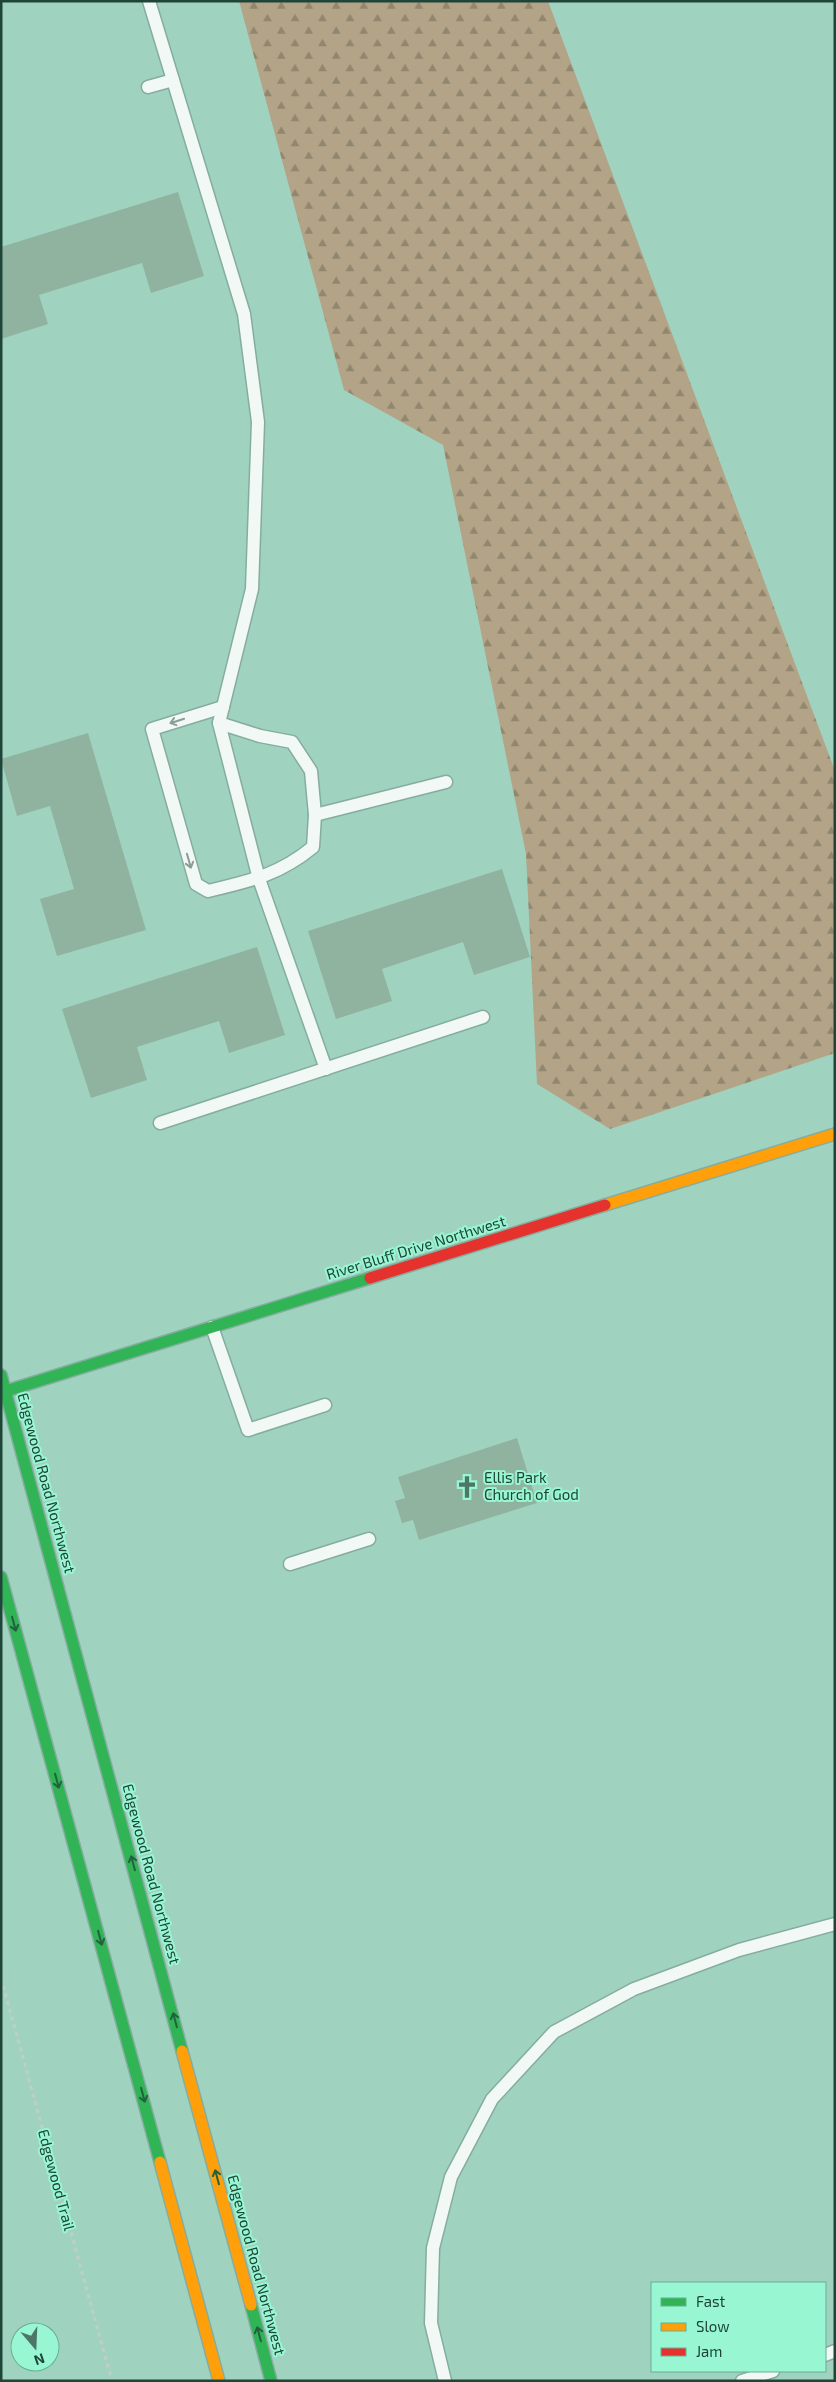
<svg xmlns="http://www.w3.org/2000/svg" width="836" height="2382" font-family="'Exo 2',sans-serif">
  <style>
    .forest { fill: url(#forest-firs) }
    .building { fill: #90b3a0 }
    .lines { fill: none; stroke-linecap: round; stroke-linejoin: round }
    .lane-casing { stroke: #85ad9f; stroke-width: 15 }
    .fast-casing { stroke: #85ad9f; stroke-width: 14 }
    .slow-casing { stroke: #85ad9f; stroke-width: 14 }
    .jam-casing { stroke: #85ad9f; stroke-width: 14 }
    .path { stroke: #bfcfc8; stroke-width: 3; stroke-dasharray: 4 4; stroke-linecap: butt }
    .lane { stroke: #f1f8f6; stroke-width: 12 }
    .fast { stroke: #30b455; stroke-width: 11 }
    .slow { stroke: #ff9f0a; stroke-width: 11 }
    .jam { stroke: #e5322d; stroke-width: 11 }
    .oneway { stroke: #889e97 }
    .oneway2 { stroke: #22613f }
    .labels { text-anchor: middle; stroke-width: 4; stroke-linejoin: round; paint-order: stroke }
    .street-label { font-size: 15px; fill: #1e4538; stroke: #98f6d2 }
    .poi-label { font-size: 15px; fill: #1e4538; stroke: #98f6d2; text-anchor: start }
  </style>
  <defs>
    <pattern id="forest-firs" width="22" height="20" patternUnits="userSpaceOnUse" patternTransform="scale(1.25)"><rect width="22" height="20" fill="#b3a387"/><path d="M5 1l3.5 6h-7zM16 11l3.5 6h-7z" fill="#91876f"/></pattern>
  </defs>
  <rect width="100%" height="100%" fill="#a0d2c0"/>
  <path class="forest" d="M239 1H548L835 771V1053L610 1129 537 1084 526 854 443 445 344 390Z"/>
  <g class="building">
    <path d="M178 192 204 276 151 293 142 263 39 295 48 324 1 339V247Z"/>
    <path d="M88 733 146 930 57 956 40 899 74 889 50 806 17 816 1 759Z"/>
    <path d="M502 869 530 957 474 975 463 942 382 969 392 1001 336 1019 308 931Z"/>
    <path d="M257 947 285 1035 229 1053 219 1021 137 1047 147 1080 91 1098 62 1009Z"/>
    <path d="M517 1438 537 1503 419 1540 413 1520 402 1523 395 1501 405 1498 398 1477Z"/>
  </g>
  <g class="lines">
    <defs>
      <g id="lane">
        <path d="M149 1 244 314 258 422 252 589 219 723 259 879 326 1069"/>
        <path d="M148 87 173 80"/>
        <path d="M223 707 152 729 196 884 208 891C250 881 279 875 313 847L315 815 446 782"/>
        <path d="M219 723 260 736 292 742 311 771 315 815"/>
        <path d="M160 1123 483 1017"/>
        <path d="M212 1327 248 1430 325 1405"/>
        <path d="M290 1564 369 1539"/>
        <path d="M825 2355 835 2351"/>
        <path d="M445 2381 431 2323 433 2248 451 2177 492 2099 554 2032 634 1989 739 1950 835 1924"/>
        <path d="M742 2381 773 2371"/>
      </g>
      <g id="fast">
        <path d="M1 1375 182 2051"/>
        <path d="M6 1391 370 1278"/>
        <path d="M1 1577 160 2162"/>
        <path d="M251 2305 271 2381"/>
      </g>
      <g id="slow">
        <path d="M605 1205 835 1134"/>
        <path d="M182 2051 251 2305"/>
        <path d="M160 2162 219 2381"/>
      </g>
      <path id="jam" d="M370 1278 605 1205"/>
    </defs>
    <use href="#lane" class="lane-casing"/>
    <use href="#fast" class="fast-casing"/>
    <use href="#slow" class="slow-casing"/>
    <use href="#jam" class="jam-casing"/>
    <path class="path" d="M1 1978 112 2381"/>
    <use href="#lane" class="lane"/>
    <use href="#fast" class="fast"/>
    <use href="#slow" class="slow"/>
    <use href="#jam" class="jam"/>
  </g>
  <defs><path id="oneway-shaft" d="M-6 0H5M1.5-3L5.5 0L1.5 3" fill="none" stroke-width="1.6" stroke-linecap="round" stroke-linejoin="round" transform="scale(1.25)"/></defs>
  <g class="oneway">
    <use href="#oneway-shaft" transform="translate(177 721) rotate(162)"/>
    <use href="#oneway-shaft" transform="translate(189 861) rotate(74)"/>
  </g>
  <g class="oneway2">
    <use href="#oneway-shaft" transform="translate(14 1624) rotate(75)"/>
    <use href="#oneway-shaft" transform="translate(57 1781) rotate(75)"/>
    <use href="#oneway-shaft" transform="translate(133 1863) rotate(-105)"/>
    <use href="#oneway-shaft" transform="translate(100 1938) rotate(75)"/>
    <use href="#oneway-shaft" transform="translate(175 2020) rotate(-105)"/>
    <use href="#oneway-shaft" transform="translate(143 2095) rotate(75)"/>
    <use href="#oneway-shaft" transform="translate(217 2177) rotate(-105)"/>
    <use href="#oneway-shaft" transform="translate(259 2334) rotate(-105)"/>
  </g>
  <defs>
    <symbol id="church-bare" viewBox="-9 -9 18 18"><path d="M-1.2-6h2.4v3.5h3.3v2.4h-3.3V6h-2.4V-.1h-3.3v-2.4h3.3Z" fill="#4c7668" stroke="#98f6d2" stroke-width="2.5" paint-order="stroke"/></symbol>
  </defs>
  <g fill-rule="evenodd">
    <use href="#church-bare" x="451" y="1471" width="32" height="32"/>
  </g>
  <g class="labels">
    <g class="street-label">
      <text transform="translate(416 1248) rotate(-17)" y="5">River Bluff Drive Northwest</text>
      <text transform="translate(46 1483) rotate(75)" y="5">Edgewood Road Northwest</text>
      <text transform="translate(151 1874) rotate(75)" y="5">Edgewood Road Northwest</text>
      <text transform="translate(56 2180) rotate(75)" y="5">Edgewood Trail</text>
      <text transform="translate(256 2265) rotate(75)" y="5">Edgewood Road Northwest</text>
    </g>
    <g class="poi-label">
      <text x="484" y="1483">Ellis Park<tspan x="484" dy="17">Church of God</tspan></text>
    </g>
  </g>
  <rect width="836" height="2382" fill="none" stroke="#1e4538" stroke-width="5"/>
  <rect x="651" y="2282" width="175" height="90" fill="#98f6d2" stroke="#67af94"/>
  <rect x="661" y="2298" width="25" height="8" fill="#30b455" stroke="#67af94"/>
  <text x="696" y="2307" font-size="15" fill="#1e4538">Fast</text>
  <rect x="661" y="2323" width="25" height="8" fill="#ff9f0a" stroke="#67af94"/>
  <text x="696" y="2332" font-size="15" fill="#1e4538">Slow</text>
  <rect x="661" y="2348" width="25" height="8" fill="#e5322d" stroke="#67af94"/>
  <text x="696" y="2357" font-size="15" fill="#1e4538">Jam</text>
  <g transform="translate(35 2347) rotate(161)"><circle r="24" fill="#98f6d2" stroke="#67af94"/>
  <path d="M0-4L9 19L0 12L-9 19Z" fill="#4c7668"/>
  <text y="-8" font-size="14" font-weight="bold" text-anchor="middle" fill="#1e4538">N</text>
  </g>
</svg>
